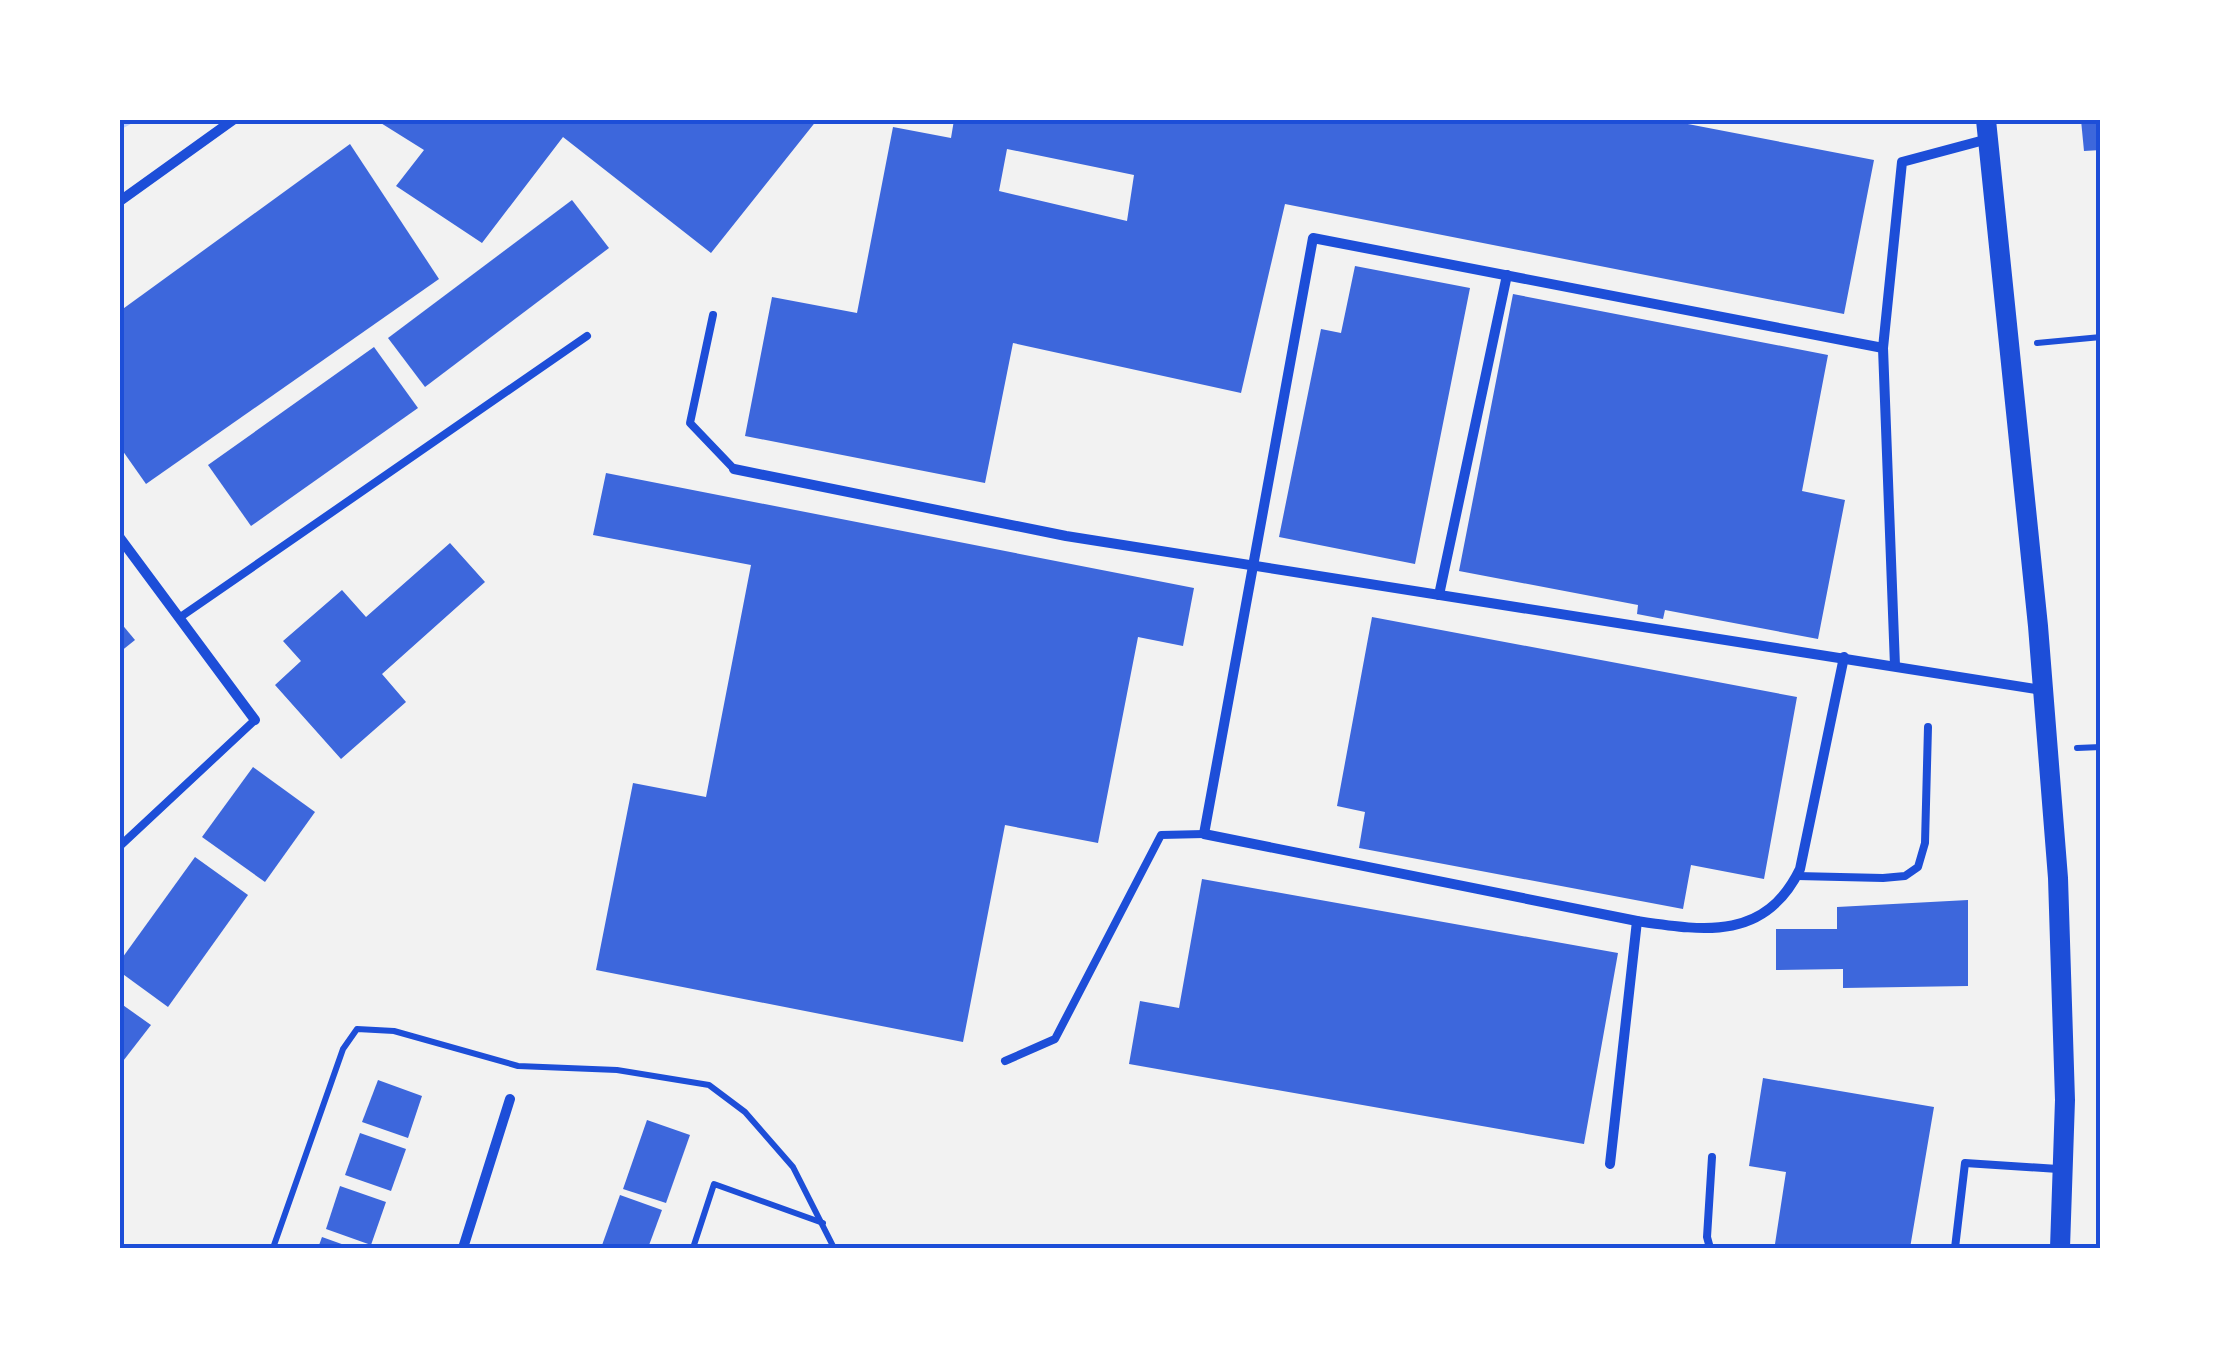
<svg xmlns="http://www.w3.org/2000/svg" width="2221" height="1368" font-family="'Roboto Condensed',sans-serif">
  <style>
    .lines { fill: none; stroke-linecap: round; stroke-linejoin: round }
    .stream { stroke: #bfd3fe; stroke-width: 12 }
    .building { fill: #3d67dc; fill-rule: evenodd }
    .path { stroke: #1d4ed8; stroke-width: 6 }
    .service { stroke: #1d4ed8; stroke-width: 8 }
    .minor { stroke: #1d4ed8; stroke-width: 10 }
    .secondary { stroke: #1d4ed8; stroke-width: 20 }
    .neatline { fill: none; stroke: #1d4ed8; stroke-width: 4 }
  </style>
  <rect width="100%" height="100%" fill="#f2f2f2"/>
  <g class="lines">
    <path class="stream" d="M120 123 126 120"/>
  </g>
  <g class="building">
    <path d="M376 120H817L711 253 563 137 482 243 396 186 424 150Z"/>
    <path d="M954 120H1667L1874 160 1844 314 1285 204 1241 393 1013 343 985 483 745 436 772 297 857 313 893 127 951 138ZM1007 149 1134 175 1127 221 999 191Z"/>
    <path d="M2081 120H2101V150L2084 151Z"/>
    <path d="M350 144 439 279 146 484 120 447V311Z"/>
    <path d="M572 200 609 248 425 387 388 338Z"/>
    <path d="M1355 266 1470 288 1415 564 1279 537 1321 329 1341 333Z"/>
    <path d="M1513 294 1828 355 1802 491 1845 500 1818 639 1665 610 1663 619 1637 614 1638 605 1459 571Z"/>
    <path d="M374 347 418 408 251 526 208 465Z"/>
    <path d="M606 473 1194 588 1183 646 1138 637 1098 843 1005 825 963 1042 596 970 633 783 706 797 751 565 593 535Z"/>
    <path d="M450 543 485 582 382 674 406 702 341 759 275 685 301 661 283 641 342 590 366 617Z"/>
    <path d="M1372 617 1797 697 1764 879 1691 865 1683 909 1359 848 1365 812 1337 806Z"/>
    <path d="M120 622 135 640 120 652Z"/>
    <path d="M253 767 315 812 265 882 202 837Z"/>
    <path d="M195 857 248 895 168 1007 120 972V961Z"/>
    <path d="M1202 879 1618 953 1584 1144 1129 1064 1140 1001 1179 1008Z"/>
    <path d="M1968 900V986L1843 988V969L1776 970V929H1837V907Z"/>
    <path d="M120 1003 151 1025 120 1065Z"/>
    <path d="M1763 1078 1934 1107 1910 1248H1799L1775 1244 1786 1172 1749 1166Z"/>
    <path d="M378 1080 422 1096 408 1138 362 1122Z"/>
    <path d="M647 1120 690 1135 666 1203 623 1189Z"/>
    <path d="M360 1133 406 1149 391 1191 345 1175Z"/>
    <path d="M340 1186 386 1202 371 1245 326 1229Z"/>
    <path d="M620 1195 662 1210 648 1248H601Z"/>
    <path d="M322 1237 350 1247V1248H318Z"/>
  </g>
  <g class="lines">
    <g class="path">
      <path d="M2037 343 2101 337"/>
      <path d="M2077 748 2101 747"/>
      <path d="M273 1248 343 1049 357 1029 394 1031 518 1066 617 1070 709 1085 745 1112 793 1167 834 1248"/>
      <path d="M693 1248 714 1184 823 1223"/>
    </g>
    <g class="service">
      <path d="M713 315 690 423 734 469"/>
      <path d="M179 618 587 336"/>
      <path d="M120 846 255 720"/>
      <path d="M1797 876 1883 878 1905 876 1918 867 1925 843 1928 727"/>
      <path d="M1005 1061 1055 1039 1161 835 1204 834"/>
      <path d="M1710 1248 1707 1237 1712 1157"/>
      <path d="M1955 1248 1965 1163 2058 1169"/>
    </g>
    <g class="minor">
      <path d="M120 201 233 120"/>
      <path d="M1883 348 1902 162 1988 139"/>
      <path d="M734 469 1066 536 2042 690"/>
      <path d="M120 538 255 720"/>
      <path d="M1439 595 1507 275"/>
      <path d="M1844 657 1800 869C1765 941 1705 931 1637 921L1204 834 1313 238 1883 348 1895 666"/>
      <path d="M1610 1164 1637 921"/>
      <path d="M463 1248 510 1099"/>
    </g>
    <path class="secondary" d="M1986 120 2038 626 2058 878 2065 1100 2060 1248"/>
  </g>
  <rect width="2221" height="1368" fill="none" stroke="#ffffff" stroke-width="245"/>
  <rect x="122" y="122" width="1976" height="1124" class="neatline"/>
</svg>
